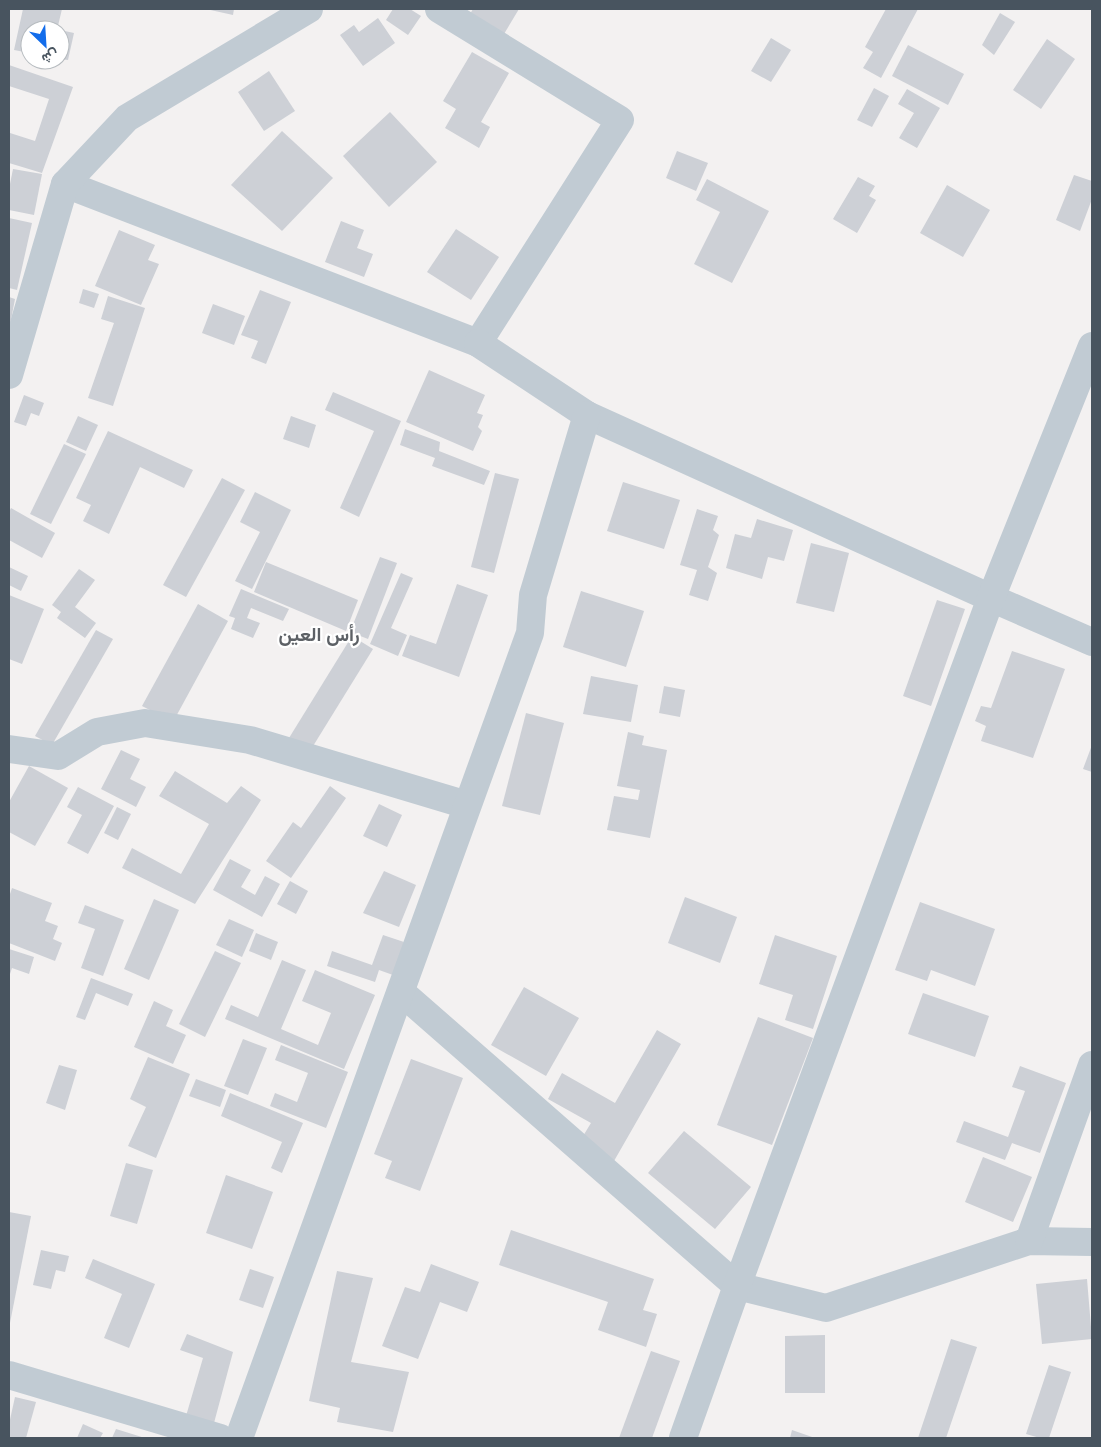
<svg xmlns="http://www.w3.org/2000/svg" width="1101" height="1447" font-family="'Noto Sans',Vazirmatn,sans-serif">
  <style>
    .building { fill: #cdd0d6 }
    .lines { fill: none; stroke-linecap: round; stroke-linejoin: round }
    .street { stroke: #c1cbd3; stroke-width: 28 }
    .labels { text-anchor: middle; stroke-width: 4.5; stroke-linejoin: round; paint-order: stroke }
    .quarter-label { font-size: 19px; font-weight: bold; fill: #5d6166; stroke: #fff }
  </style>
  <rect width="100%" height="100%" fill="#f3f1f1"/>
  <g class="building">
    <path d="M23 9H62L57 30H30V53L14 50Z"/>
    <path d="M206 9H234L233 15Z"/>
    <path d="M393 9H410L421 16 408 35 386 20Z"/>
    <path d="M473 9H519L504 34 470 14Z"/>
    <path d="M886 9H918L881 78 863 68 873 52 865 47Z"/>
    <path d="M1000 13 1015 22 994 55 982 45Z"/>
    <path d="M378 18 395 43 363 66 340 35 354 25 359 32Z"/>
    <path d="M60 30 74 33 68 60 60 59Z"/>
    <path d="M771 38 791 50 771 82 751 71Z"/>
    <path d="M1047 39 1075 59 1041 109 1013 90Z"/>
    <path d="M908 45 964 74 948 105 892 76Z"/>
    <path d="M472 52 509 73 481 122 490 127 479 148 445 128 456 109 443 101Z"/>
    <path d="M9 65 73 87 42 173 9 163 10 133 35 141 49 99 9 86Z"/>
    <path d="M269 71 295 111 264 131 238 92Z"/>
    <path d="M874 88 889 96 872 127 857 120Z"/>
    <path d="M907 89 940 108 917 148 899 138 914 113 898 104Z"/>
    <path d="M390 112 437 162 389 207 343 156Z"/>
    <path d="M282 131 333 178 282 231 231 185Z"/>
    <path d="M677 151 708 163 696 191 666 178Z"/>
    <path d="M13 169 42 174 34 215 9 210V189Z"/>
    <path d="M1074 175 1092 181V199L1080 231 1056 220Z"/>
    <path d="M858 177 875 186 869 196 876 200 857 233 833 219Z"/>
    <path d="M707 179 769 211 732 283 694 264 720 212 696 200Z"/>
    <path d="M947 185 990 210 963 257 920 233Z"/>
    <path d="M9 218 32 223 17 290 9 288Z"/>
    <path d="M341 221 364 230 357 248 373 254 364 277 325 262Z"/>
    <path d="M456 229 499 257 471 300 427 272Z"/>
    <path d="M119 230 155 245 148 260 159 264 141 305 95 286Z"/>
    <path d="M83 289 99 294 94 308 79 303Z"/>
    <path d="M260 290 291 302 266 364 251 358 258 341 241 335Z"/>
    <path d="M108 296 145 308 113 406 88 398 114 323 101 319Z"/>
    <path d="M9 297 15 299 10 325H9Z"/>
    <path d="M213 304 245 316 234 345 202 333Z"/>
    <path d="M429 370 485 395 477 413 483 415 478 427 482 431 473 451 406 422Z"/>
    <path d="M333 392 401 421 359 517 340 508 374 431 325 410Z"/>
    <path d="M24 395 44 403 39 416 31 413 26 426 14 422Z"/>
    <path d="M78 416 98 425 86 451 66 442Z"/>
    <path d="M291 416 316 425 309 448 283 439Z"/>
    <path d="M405 429 440 442 439 451 490 471 484 485 432 466 435 458 400 445Z"/>
    <path d="M108 431 193 470 184 488 140 467 109 534 83 521 91 505 76 498Z"/>
    <path d="M64 444 86 454 51 524 30 514Z"/>
    <path d="M495 473 519 479 494 573 471 567Z"/>
    <path d="M222 478 245 490 186 597 163 585Z"/>
    <path d="M623 482 680 500 664 549 607 531Z"/>
    <path d="M255 492 291 510 252 589 235 581 260 532 240 522Z"/>
    <path d="M11 508 55 533 42 558 9 540V512Z"/>
    <path d="M697 509 718 516 713 530 719 535 708 567 717 573 708 601 689 595 697 570 680 565Z"/>
    <path d="M757 519 793 530 784 561 768 557 762 579 726 568 735 534 751 538Z"/>
    <path d="M811 543 849 553 834 612 796 603Z"/>
    <path d="M380 557 397 563 368 639 350 632Z"/>
    <path d="M266 562 358 600 346 631 254 592Z"/>
    <path d="M9 567 28 576 21 591 9 585Z"/>
    <path d="M79 569 95 580 75 607 96 623 85 638 57 618 61 612 52 605Z"/>
    <path d="M401 573 413 578 391 628 407 635 398 656 370 644Z"/>
    <path d="M457 584 488 595 459 677 402 656 410 635 436 644Z"/>
    <path d="M241 589 289 609 283 621 251 608 247 618 260 623 253 638 231 629 235 618 229 616Z"/>
    <path d="M581 591 644 611 626 667 563 647Z"/>
    <path d="M9 595 44 609 22 664 9 659Z"/>
    <path d="M937 600 965 609 931 706 903 696Z"/>
    <path d="M198 604 228 621 173 722 142 706Z"/>
    <path d="M96 630 113 639 52 745 35 736Z"/>
    <path d="M352 636 373 649 310 751 289 738Z"/>
    <path d="M1012 651 1065 669 1033 758 981 741 986 726 975 721 981 706 991 708Z"/>
    <path d="M591 676 638 685 631 722 583 714Z"/>
    <path d="M664 686 685 690 680 717 659 713Z"/>
    <path d="M526 713 564 723 540 815 502 806Z"/>
    <path d="M628 732 644 736 642 745 667 750 650 838 607 830 614 796 638 800 640 790 617 786Z"/>
    <path d="M1092 745V772L1083 769Z"/>
    <path d="M121 750 140 759 130 779 146 787 136 807 101 789Z"/>
    <path d="M29 766 68 788 35 846 9 832V802Z"/>
    <path d="M175 771 227 803 241 786 261 800 195 904 122 868 132 848 181 874 209 824 159 796Z"/>
    <path d="M330 786 346 798 291 878 266 861 293 822 301 828Z"/>
    <path d="M78 787 114 806 88 854 67 843 82 815 67 807Z"/>
    <path d="M379 804 402 815 387 847 363 836Z"/>
    <path d="M117 807 131 814 118 840 104 833Z"/>
    <path d="M230 859 251 870 241 887 255 895 265 876 280 884 262 917 213 890Z"/>
    <path d="M384 871 416 885 399 927 363 913Z"/>
    <path d="M290 881 308 891 296 914 277 904Z"/>
    <path d="M12 888 52 903 45 921 58 926 53 939 62 943 55 961 9 943V897Z"/>
    <path d="M685 897 737 917 720 963 668 943Z"/>
    <path d="M154 899 179 910 149 980 124 969Z"/>
    <path d="M920 902 995 929 975 986 931 970 927 981 895 970Z"/>
    <path d="M85 905 124 920 103 976 81 968 95 929 78 923Z"/>
    <path d="M229 919 254 930 242 957 216 945Z"/>
    <path d="M256 933 278 942 271 960 249 951Z"/>
    <path d="M383 935 404 942 393 975 379 970 375 982 327 966 332 951 372 965Z"/>
    <path d="M775 935 837 956 813 1029 785 1020 793 995 759 984Z"/>
    <path d="M9 949 34 957 29 974 12 968 9 977Z"/>
    <path d="M215 951 241 963 205 1037 179 1024Z"/>
    <path d="M282 960 306 970 281 1029 318 1045 331 1013 302 1001 315 970 375 995 344 1069 225 1019 231 1005 258 1017Z"/>
    <path d="M91 978 133 994 128 1006 96 993 85 1020 76 1017Z"/>
    <path d="M524 987 579 1018 546 1076 491 1045Z"/>
    <path d="M923 993 989 1016 975 1057 908 1034Z"/>
    <path d="M154 1001 173 1010 166 1026 186 1035 173 1064 134 1047Z"/>
    <path d="M758 1017 813 1038 772 1145 717 1125Z"/>
    <path d="M657 1030 681 1044 614 1161 580 1141 591 1123 548 1099 562 1073 615 1103Z"/>
    <path d="M243 1039 267 1048 248 1095 224 1086Z"/>
    <path d="M281 1045 348 1072 326 1128 270 1106 275 1093 297 1102 308 1073 275 1060Z"/>
    <path d="M148 1057 190 1074 156 1158 128 1146 146 1107 130 1099Z"/>
    <path d="M411 1059 463 1078 420 1191 385 1178 392 1161 374 1154Z"/>
    <path d="M59 1065 77 1070 65 1110 46 1103Z"/>
    <path d="M1020 1066 1066 1083 1040 1153 1012 1143 1005 1160 956 1142 964 1121 1008 1137 1025 1091 1012 1087Z"/>
    <path d="M196 1079 226 1090 220 1107 189 1096Z"/>
    <path d="M230 1093 303 1123 282 1173 271 1168 282 1142 221 1116Z"/>
    <path d="M684 1131 751 1187 715 1229 648 1173Z"/>
    <path d="M983 1157 1032 1177 1013 1222 965 1202Z"/>
    <path d="M126 1163 153 1170 137 1224 110 1216Z"/>
    <path d="M226 1175 273 1192 252 1249 206 1233Z"/>
    <path d="M9 1212 31 1216 10 1323H9Z"/>
    <path d="M511 1230 654 1279 643 1310 657 1314 646 1347 598 1330 608 1302 499 1265Z"/>
    <path d="M41 1250 69 1256 65 1272 56 1270 51 1289 33 1285Z"/>
    <path d="M93 1259 155 1284 129 1348 104 1338 122 1294 85 1278Z"/>
    <path d="M431 1264 479 1282 467 1312 440 1302 418 1359 382 1346 405 1287 420 1292Z"/>
    <path d="M250 1269 274 1277 263 1308 239 1300Z"/>
    <path d="M337 1271 373 1278 351 1362 409 1372 393 1432 337 1422 340 1408 309 1401Z"/>
    <path d="M1087 1279 1092 1339 1042 1344 1036 1284Z"/>
    <path d="M187 1334 233 1352 214 1423 186 1416 203 1358 180 1350Z"/>
    <path d="M825 1335V1393H785V1336Z"/>
    <path d="M951 1339 977 1347 946 1438H918Z"/>
    <path d="M651 1351 680 1361 652 1438H619Z"/>
    <path d="M1049 1365 1071 1372 1049 1438H1040L1026 1434Z"/>
    <path d="M15 1397 36 1402 26 1438H9V1424Z"/>
    <path d="M83 1424 103 1433 100 1438H77Z"/>
    <path d="M116 1429 145 1438H112Z"/>
    <path d="M792 1430 815 1438H790Z"/>
  </g>
  <g class="lines">
    <g class="street">
      <path d="M65 184 478 343 620 120 439 9"/>
      <path d="M478 343 587 415 991 598 1092 642"/>
      <path d="M9 375 65 184 127 118 309 9"/>
      <path d="M9 749 58 756 97 732 145 723 250 740 467 805"/>
      <path d="M401 992 737 1286 826 1308 1029 1241 1092 1242"/>
      <path d="M1029 1241 1092 1065"/>
      <path d="M9 1375 220 1438"/>
      <path d="M239 1438 530 633 533 595 587 415"/>
      <path d="M683 1438 737 1286 991 598 1092 346"/>
    </g>
  </g>
  <g class="labels">
    <g class="quarter-label">
      <text x="319" y="641">رأس العين</text>
    </g>
  </g>
  <rect width="1101" height="1447" fill="none" stroke="#48545f" stroke-width="20"/>
  <g transform="translate(45 45) rotate(155)"><circle r="24" fill="#ffffff" stroke="#b6bbbf"/>
  <path d="M0-4L9 19L0 12L-9 19Z" fill="#136deb"/>
  <text y="-8" font-size="14" font-weight="bold" text-anchor="middle" fill="#48545f">ش</text>
  </g>
</svg>
